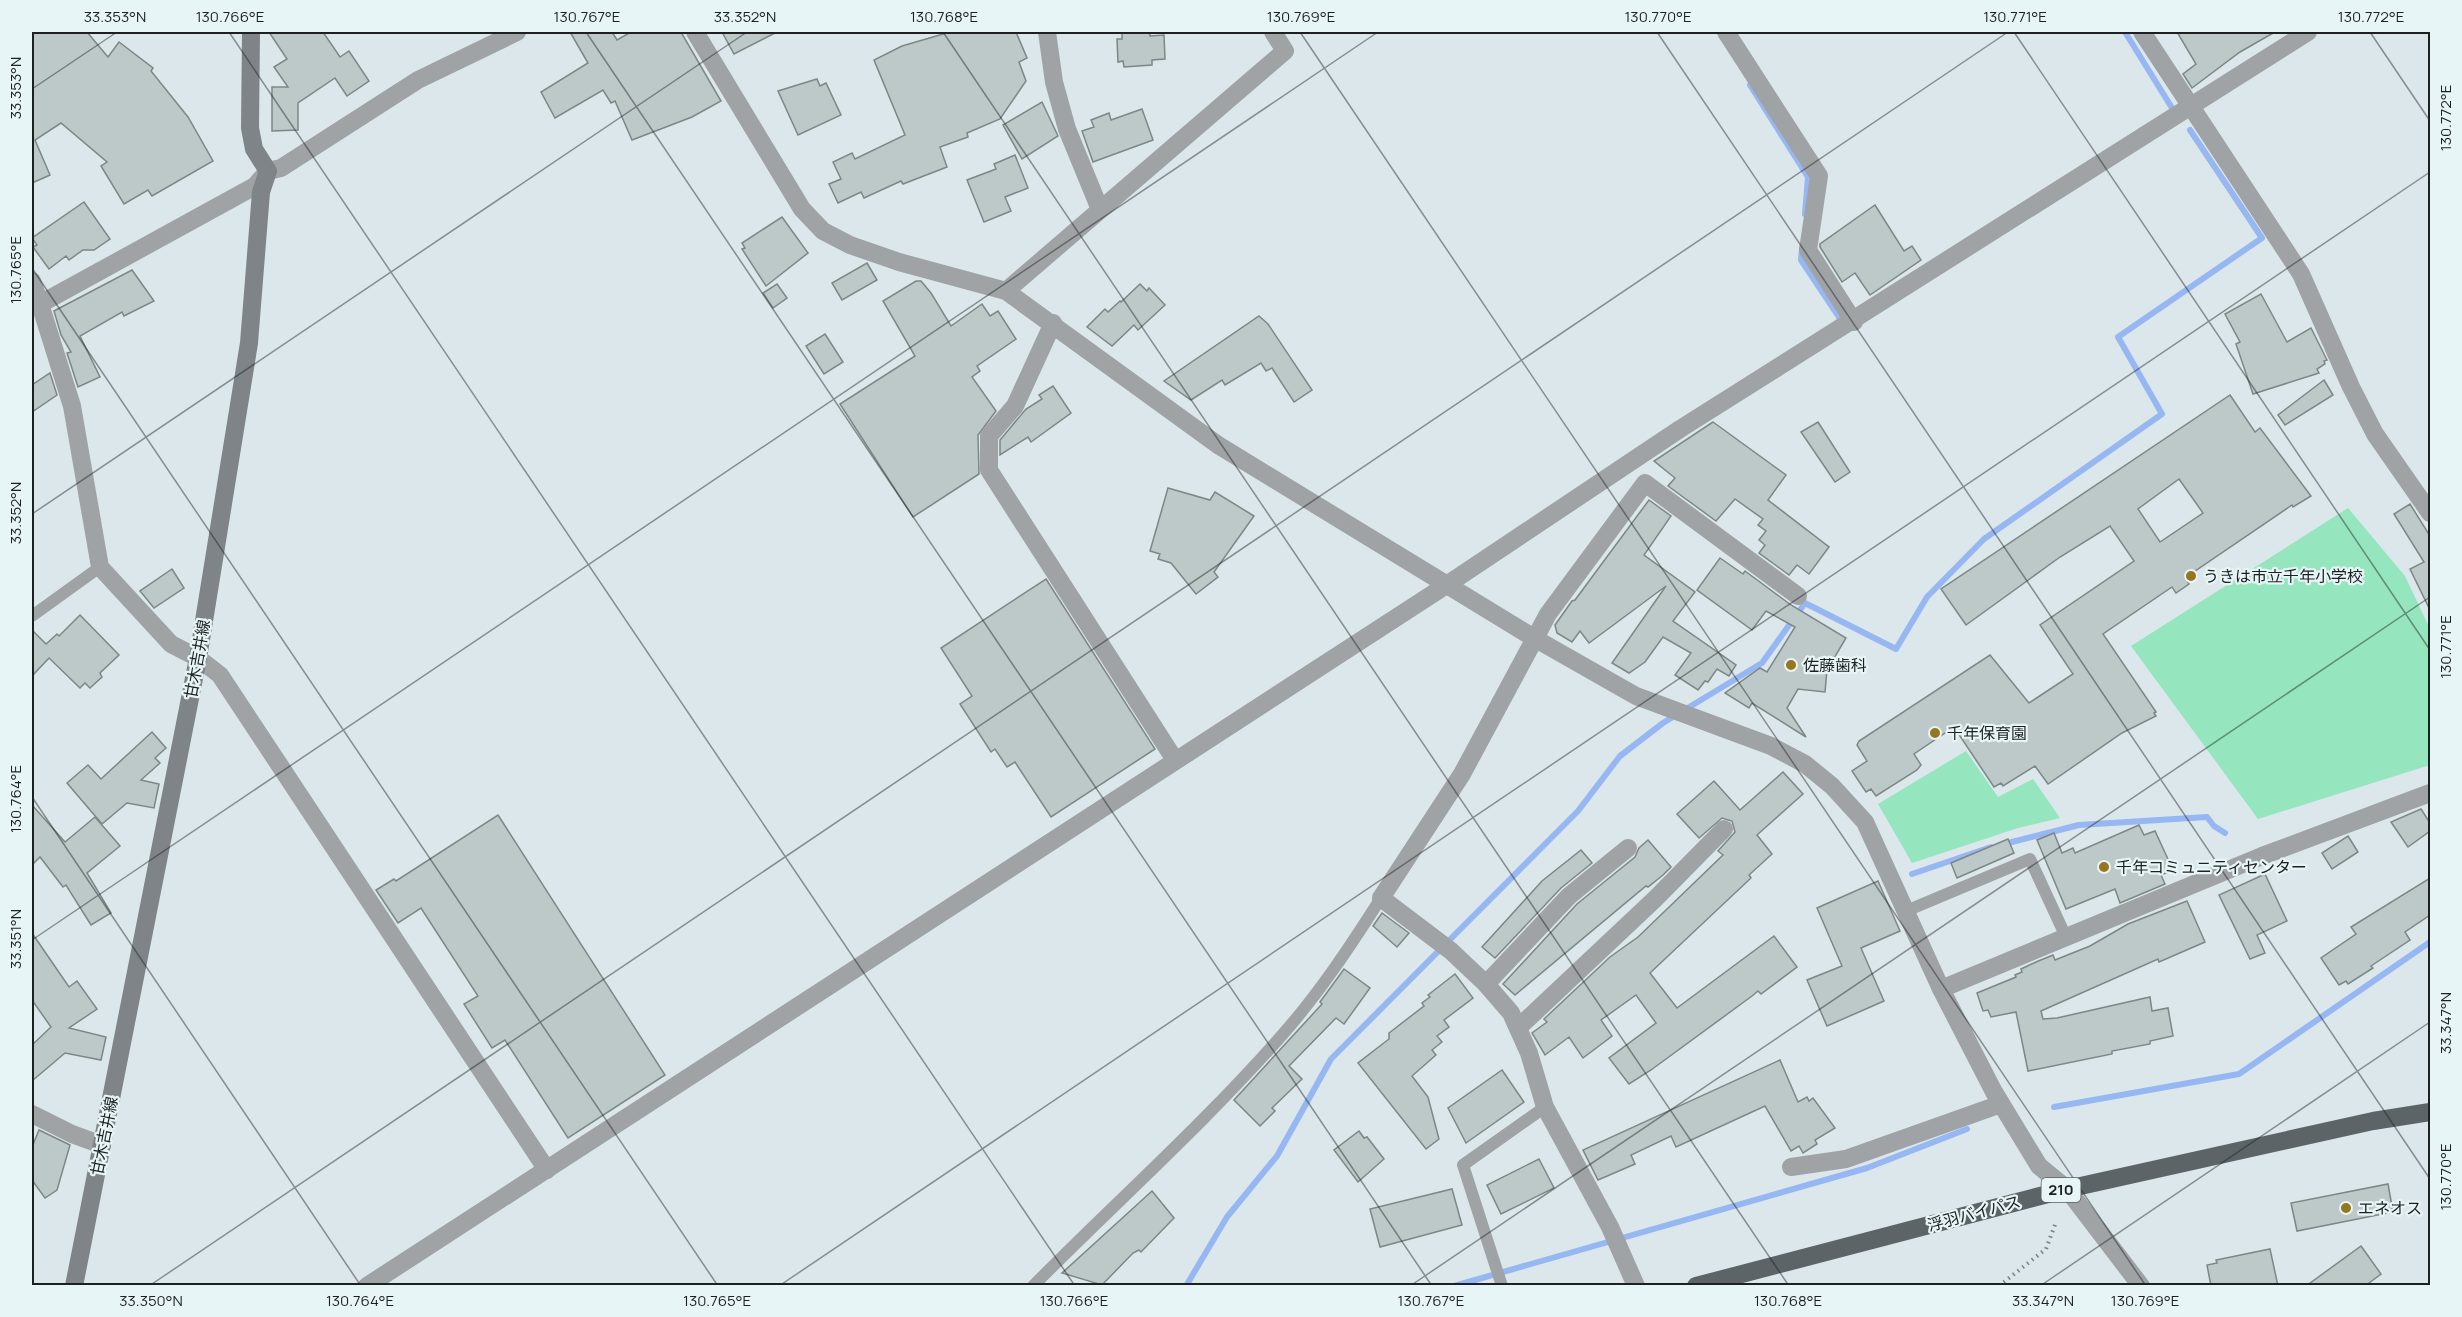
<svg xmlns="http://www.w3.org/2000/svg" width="2462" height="1317" font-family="Manrope,'Noto Sans JP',sans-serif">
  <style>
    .green { fill: #95e5be }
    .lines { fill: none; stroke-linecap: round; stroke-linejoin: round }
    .stream { stroke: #97b7f2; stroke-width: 6 }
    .building { fill: #bdc9c8; stroke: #7c8786; stroke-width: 1.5; fill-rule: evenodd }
    .path { stroke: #7b8385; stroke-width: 4; stroke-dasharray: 1.5 4.5; stroke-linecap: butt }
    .service { stroke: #9fa3a6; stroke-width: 12 }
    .minor { stroke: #9fa3a6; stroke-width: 18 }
    .secondary { stroke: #7e8488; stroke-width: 18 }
    .trunk { stroke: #5c6468; stroke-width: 18 }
    .ticks { fill: none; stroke: #1c2021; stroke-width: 1.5; stroke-opacity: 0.45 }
    .poi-dot { fill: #96761e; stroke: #e8f5f7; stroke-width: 2 }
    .labels { text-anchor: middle; stroke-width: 4.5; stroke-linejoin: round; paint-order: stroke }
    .shield { fill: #e8f5f7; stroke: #596061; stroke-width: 1.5 }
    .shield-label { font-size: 15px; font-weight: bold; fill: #1c2021 }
    .poi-label { font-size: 16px; fill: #1c2021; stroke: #e8f5f7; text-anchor: start }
    .street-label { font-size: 16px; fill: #1c2021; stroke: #e8f5f7 }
    .neatline { fill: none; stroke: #1c2021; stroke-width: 2 }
    .ticks-label { font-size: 15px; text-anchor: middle; fill: #1c2021 }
  </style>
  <rect width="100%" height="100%" fill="#dbe7ea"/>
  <g class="green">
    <path d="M2348 508 2405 576 2430 629V765L2258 819 2131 646Z"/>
    <path d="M1966 751 1998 797 2033 779 2060 818 2018 828 1912 863 1878 804Z"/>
  </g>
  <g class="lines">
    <g class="stream">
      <path d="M2125 32 2172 108"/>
      <path d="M1750 85 1808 177 1805 214"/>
      <path d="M1802 248 1801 260 1841 320"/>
      <path d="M2004 844 2079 825 2207 817 2214 826 2225 833"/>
      <path d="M1912 874 1991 847"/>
      <path d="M2054 1107 2239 1074 2430 942"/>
      <path d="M1186 1286 1227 1217 1277 1156 1331 1059 1578 811 1620 756 1663 723 1762 663 1805 603 1896 649 1927 597 1984 539 2162 414 2118 337 2262 238 2190 130"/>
      <path d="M1454 1286 1867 1168 1967 1129"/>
    </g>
  </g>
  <g class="building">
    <path d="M32 32H87L108 57 119 42 153 68 151 71 188 117 213 161 152 196 148 190 124 204 101 166 107 162 61 123 35 140 50 175 32 183Z"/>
    <path d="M269 32H323L340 57 349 51 369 81 347 96 335 78 298 103V130L272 131V87H288L274 67 287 59Z"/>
    <path d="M570 32H612L617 40 631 32H681L721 101 692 117 632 140 615 101 611 103 603 90 555 118 541 92 588 63Z"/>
    <path d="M722 32H777L734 54Z"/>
    <path d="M950 32H1016L1027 58 1019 62 1026 81 1000 119 967 133 968 137 940 147 947 167 903 184 901 181 864 198 861 192 838 203 829 184 841 179 833 162 852 153 855 159 905 135 874 60 902 46Z"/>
    <path d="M1150 32V36L1164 35 1165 59 1152 60V65L1124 67 1123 61 1118 62 1117 39H1122V33Z"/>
    <path d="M2177 32H2275L2240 52 2192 88 2183 74 2196 64Z"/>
    <path d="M817 79 820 86 826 83 841 115 798 135 778 91Z"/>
    <path d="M1042 102 1058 136 1022 159 1003 125Z"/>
    <path d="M1142 109 1153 140 1093 162 1082 131 1094 127 1091 120 1109 113 1111 120Z"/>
    <path d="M1015 155 1028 188 1005 197 1011 211 984 222 967 180 996 169 994 164Z"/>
    <path d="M84 202 110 239 94 250H83L69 260 66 256 49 269 33 247 37 245 32 238Z"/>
    <path d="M1875 205 1904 251 1912 246 1921 260 1870 295 1855 273 1842 282 1820 247V244Z"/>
    <path d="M782 217 808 253 766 286 742 249 745 248 742 243Z"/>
    <path d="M867 263 877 280 842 300 832 283Z"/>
    <path d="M132 270 154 301 124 316 122 312 80 336 100 377 78 387 67 353 71 352 61 335 54 311Z"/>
    <path d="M916 281H921L931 293 951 326 982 304 990 316 998 311 1016 339 977 366 980 371 972 377 996 411 978 435 979 474 913 517 840 404 915 356 883 301Z"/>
    <path d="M777 284 787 298 773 308 763 293Z"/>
    <path d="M1140 284 1147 291 1149 288 1165 305 1138 330 1134 325 1112 346 1087 327 1105 309 1108 312 1120 301 1121 302Z"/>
    <path d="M2261 294 2287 342 2311 328 2327 360 2324 361 2325 364 2317 369 2319 373 2253 394 2236 344 2240 342 2225 314Z"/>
    <path d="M1259 316 1268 324 1312 390 1294 402 1272 368 1266 371 1261 363 1225 385 1222 380 1191 400 1164 381Z"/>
    <path d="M825 334 843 362 824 374 806 346Z"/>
    <path d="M50 373 57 395 32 412V385Z"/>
    <path d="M2324 380 2333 395 2285 425 2278 415Z"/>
    <path d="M1053 386 1071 413 1031 442 1028 437 1000 455V440L1026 409 1042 399 1039 395Z"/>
    <path d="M2230 395 2255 432 2260 428 2311 496 2293 507 2292 505 2185 578 2189 584 2176 593 2172 587 2103 634 2156 712 2154 713 2156 716 2122 733 2048 784 2035 766 2003 786 2001 783 1994 787 1954 727 1914 754 1921 765 1917 770 1876 796 1871 789 1866 792 1852 771 1867 761 1857 745 1859 741 1990 655 2029 703 2073 674 2040 625 2134 561 2110 526 2060 557 1966 625 1941 589ZM2179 479 2203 513 2160 542 2138 509Z"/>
    <path d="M1713 422 1786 475 1768 500 1829 547 1809 574 1797 565 1789 575 1759 553 1765 545 1759 540 1766 531 1758 525 1763 519 1735 499 1716 521 1668 486 1675 478 1654 461Z"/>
    <path d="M1818 422 1850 472 1835 482 1801 432Z"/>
    <path d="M1168 488 1210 500 1215 492 1254 516 1214 572 1218 577 1196 594 1171 563 1158 559 1160 554 1150 551Z"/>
    <path d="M1649 500 1671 516 1644 555 1695 592 1673 621 1736 665 1729 676 1717 669 1708 682 1705 681 1698 690 1675 675 1691 653 1663 637 1645 662 1629 673 1612 663 1666 586 1589 643 1580 631 1572 642 1557 633 1555 625 1572 601 1575 600Z"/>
    <path d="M2410 504 2430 536V610L2410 569 2424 562 2394 514Z"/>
    <path d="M1720 558 1743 574 1745 571 1791 605 1846 638 1827 670 1825 692 1798 689 1787 708 1806 737 1752 703 1749 708 1725 693 1760 668 1767 672 1795 627 1766 611 1752 630 1697 590Z"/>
    <path d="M172 569 184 588 154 608 140 591Z"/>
    <path d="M1046 579 1155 749 1051 817 1015 762 1007 767 995 749 991 752 960 704 972 696 941 648Z"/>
    <path d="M80 615 119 655 100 673 102 677 90 688 85 683 80 688 49 658 32 676V630L46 644 57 634 59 636Z"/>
    <path d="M152 732 166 748 155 758 160 763 141 780 159 784 154 808 127 803 102 824 67 783 88 765 101 779Z"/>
    <path d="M1783 772 1803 794 1757 835 1772 854 1749 875 1751 878 1650 973 1677 1008 1774 936 1797 967 1761 994 1758 991 1752 996 1651 1070 1629 1084 1609 1058 1656 1023 1636 995 1601 1020 1612 1036 1583 1058 1569 1037 1545 1055 1532 1033 1547 1022 1544 1019 1610 957 1638 937 1723 855 1718 851 1735 832 1732 821 1722 818 1699 838 1677 814 1714 781 1740 810Z"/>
    <path d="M32 805 65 842 95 817 120 846 87 873 111 913 91 925 66 885 63 887 40 857 32 865Z"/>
    <path d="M2421 809 2430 823V831L2408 847 2391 822Z"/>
    <path d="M498 815 665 1075 568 1138 505 1040 492 1048 464 1004 478 996 421 908 398 923 376 890 394 879 396 881Z"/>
    <path d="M2139 825 2144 835 2155 831 2173 870 2161 875 2165 884 2120 903 2115 889 2066 909 2037 840 2054 833 2062 853 2073 848 2075 853Z"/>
    <path d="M2348 836 2358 852 2332 869 2322 853Z"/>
    <path d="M2008 839 2014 853 1957 878 1951 863Z"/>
    <path d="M1648 840 1671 867 1663 875 1648 887 1646 886 1515 995 1503 984 1577 904 1635 857 1639 848Z"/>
    <path d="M1581 850 1592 863 1561 888 1495 958 1482 947 1542 881Z"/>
    <path d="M2265 874 2287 921 2257 935 2265 953 2250 959 2219 895Z"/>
    <path d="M2430 878V915L2405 932 2410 940 2371 966 2373 968 2348 984 2346 981 2339 985 2321 958 2356 934 2351 927Z"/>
    <path d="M1878 881 1900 931 1861 948 1884 1001 1827 1026 1807 980 1842 966 1817 908Z"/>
    <path d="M2187 901 2205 942 2159 962 2158 959 2041 1011 2043 1019 2057 1018 2150 997 2152 1011 2168 1008 2173 1036 2150 1041V1044L2112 1051V1054L2028 1071 2016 1012 1991 1017 1988 1010 1983 1011 1977 993 2016 977 2015 975 2022 972 2021 969 2036 962 2053 955 2055 960 2090 946 2128 924Z"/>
    <path d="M1382 913 1409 933 1397 947 1373 926Z"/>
    <path d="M32 933 69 987 77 981 97 1009 69 1028 106 1037 101 1060 65 1053 32 1081V1045L51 1027 32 1000Z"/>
    <path d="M1344 969 1370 988 1344 1024 1336 1018 1289 1066 1302 1079 1272 1108 1275 1111 1260 1126 1234 1100 1322 1004 1320 1002Z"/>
    <path d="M1455 974 1473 998 1444 1020 1449 1027 1437 1036 1442 1042 1432 1050 1436 1055 1412 1076 1428 1097 1439 1139 1426 1149 1358 1063 1389 1039V1033L1424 1006 1422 1003 1430 997 1428 995Z"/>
    <path d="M1780 1060 1798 1102 1807 1097 1809 1101 1813 1098 1835 1128 1815 1140 1817 1144 1803 1153 1799 1146 1791 1151 1765 1106 1676 1147 1671 1136 1631 1155 1635 1164 1598 1180 1583 1150Z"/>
    <path d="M1502 1070 1524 1102 1466 1143 1448 1108Z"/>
    <path d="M39 1130 70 1145 57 1190 45 1198 32 1180V1147Z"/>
    <path d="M1359 1131 1364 1138 1367 1137 1384 1159 1358 1182 1334 1150Z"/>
    <path d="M1539 1159 1554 1188 1501 1214 1487 1185Z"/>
    <path d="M2388 1184 2393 1212 2297 1231 2291 1203Z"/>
    <path d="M1452 1189 1462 1225 1380 1247 1370 1209Z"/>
    <path d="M1152 1191 1174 1218 1141 1252 1139 1250 1133 1253 1102 1285 1062 1273Z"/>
    <path d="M2361 1246 2381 1274 2365 1286H2306Z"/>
    <path d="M2270 1249 2278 1286H2211L2207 1265 2217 1263 2216 1260Z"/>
  </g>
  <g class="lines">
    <path class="path" d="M1999 1286 2046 1249 2056 1222"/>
    <g class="service">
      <path d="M32 616 100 567"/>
      <path d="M1906 911 2030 859 2066 937"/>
      <path d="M1033 1286C1116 1202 1205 1123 1283 1034 1320 992 1351 945 1381 898"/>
      <path d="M1502 1286 1463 1165 1545 1107"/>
    </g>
    <g class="minor">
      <path d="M517 32 418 80 281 168 268 171 255 186 40 304 72 406 100 567 171 644 198 658 220 675 547 1170"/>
      <path d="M695 32 802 209 823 231 850 245 899 262 1006 291 1218 445 1534 638 1636 696 1771 746 1805 764 1832 786 1865 822 1941 989 1994 1092 2039 1166 2067 1189 2141 1286"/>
      <path d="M1047 32 1054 82 1067 129 1099 207"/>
      <path d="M1726 32 1819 176 1808 250 1854 322"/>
      <path d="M2142 32 2301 274 2351 387 2375 434 2430 513"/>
      <path d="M32 281 40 304"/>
      <path d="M1006 291 1285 51 1273 32"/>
      <path d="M1053 323 1015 406 989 436V470L1175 760"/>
      <path d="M1486 984 1569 896 1628 848"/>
      <path d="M1941 989 2262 856 2430 793"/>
      <path d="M1518 1028 1655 899 1724 829"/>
      <path d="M32 1114 72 1134 102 1145"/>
      <path d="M1791 1167 1846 1159 2001 1104"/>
      <path d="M367 1286 1448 584 1680 429 2308 32"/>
      <path d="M1636 1286 1610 1227 1545 1107 1529 1053 1511 1013 1486 984 1451 951 1381 898 1462 774 1548 614 1645 483 1798 596"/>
    </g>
    <path class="secondary" d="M74 1286 198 658 249 343 261 192 268 171 254 149 250 128 251 32"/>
    <path class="trunk" d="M1696 1286 2067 1189 2373 1121 2430 1112"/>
  </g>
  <path class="ticks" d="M229 32 1075 1286M586 32 1432 1286M943 32 1789 1286M1300 32 2146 1286M1657 32 2430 1179M2014 32 2430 650M2370 32 2430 121M32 89 117 32M32 268 718 1286M32 514 747 32M32 797 361 1286M32 940 1378 32M149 1286 2008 32M779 1286 2430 172M1410 1286 2430 597M2040 1286 2430 1022"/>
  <g class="poi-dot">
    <circle cx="2191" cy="576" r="6"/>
    <circle cx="1791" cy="665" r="6"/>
    <circle cx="1935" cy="733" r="6"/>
    <circle cx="2104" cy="867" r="6"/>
    <circle cx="2346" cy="1208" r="6"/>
  </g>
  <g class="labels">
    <rect class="shield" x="2041.5" y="1178" width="39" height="24" rx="4.5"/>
    <g class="shield-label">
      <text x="2061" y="1195">210</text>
    </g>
    <g class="poi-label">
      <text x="2203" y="582">うきは市立千年小学校</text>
      <text x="1803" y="671">佐藤歯科</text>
      <text x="1947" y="739">千年保育園</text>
      <text x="2116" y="873">千年コミュニティセンター</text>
      <text x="2358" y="1214">エネオス</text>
    </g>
    <g class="street-label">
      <text transform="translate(197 659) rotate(-80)" y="6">甘木吉井線</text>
      <text transform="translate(104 1136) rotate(-79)" y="6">甘木吉井線</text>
      <text transform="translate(1974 1213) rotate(-15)" y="6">浮羽バイパス</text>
    </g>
  </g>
  <rect width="2462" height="1317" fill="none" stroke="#e8f5f7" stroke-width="66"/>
  <rect x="33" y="33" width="2396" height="1251" class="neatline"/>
  <g class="ticks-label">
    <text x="115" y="22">33.353°N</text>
    <text x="230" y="22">130.766°E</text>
    <text x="587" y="22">130.767°E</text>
    <text x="745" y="22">33.352°N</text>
    <text x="944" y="22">130.768°E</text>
    <text x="1301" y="22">130.769°E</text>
    <text x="1658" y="22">130.770°E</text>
    <text x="2015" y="22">130.771°E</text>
    <text x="2371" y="22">130.772°E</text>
    <text transform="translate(16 88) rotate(-90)" y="5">33.353°N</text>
    <text transform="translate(2446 118) rotate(-90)" y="5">130.772°E</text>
    <text transform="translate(16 270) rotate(-90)" y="5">130.765°E</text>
    <text transform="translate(16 513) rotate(-90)" y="5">33.352°N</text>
    <text transform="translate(2446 647) rotate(-90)" y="5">130.771°E</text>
    <text transform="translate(16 799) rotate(-90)" y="5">130.764°E</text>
    <text transform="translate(16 939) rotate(-90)" y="5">33.351°N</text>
    <text transform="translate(2446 1023) rotate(-90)" y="5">33.347°N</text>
    <text transform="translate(2446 1177) rotate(-90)" y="5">130.770°E</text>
    <text x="151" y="1306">33.350°N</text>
    <text x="360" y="1306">130.764°E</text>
    <text x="717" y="1306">130.765°E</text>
    <text x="1074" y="1306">130.766°E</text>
    <text x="1431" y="1306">130.767°E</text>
    <text x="1788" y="1306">130.768°E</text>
    <text x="2043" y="1306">33.347°N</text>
    <text x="2145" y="1306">130.769°E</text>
  </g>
</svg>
